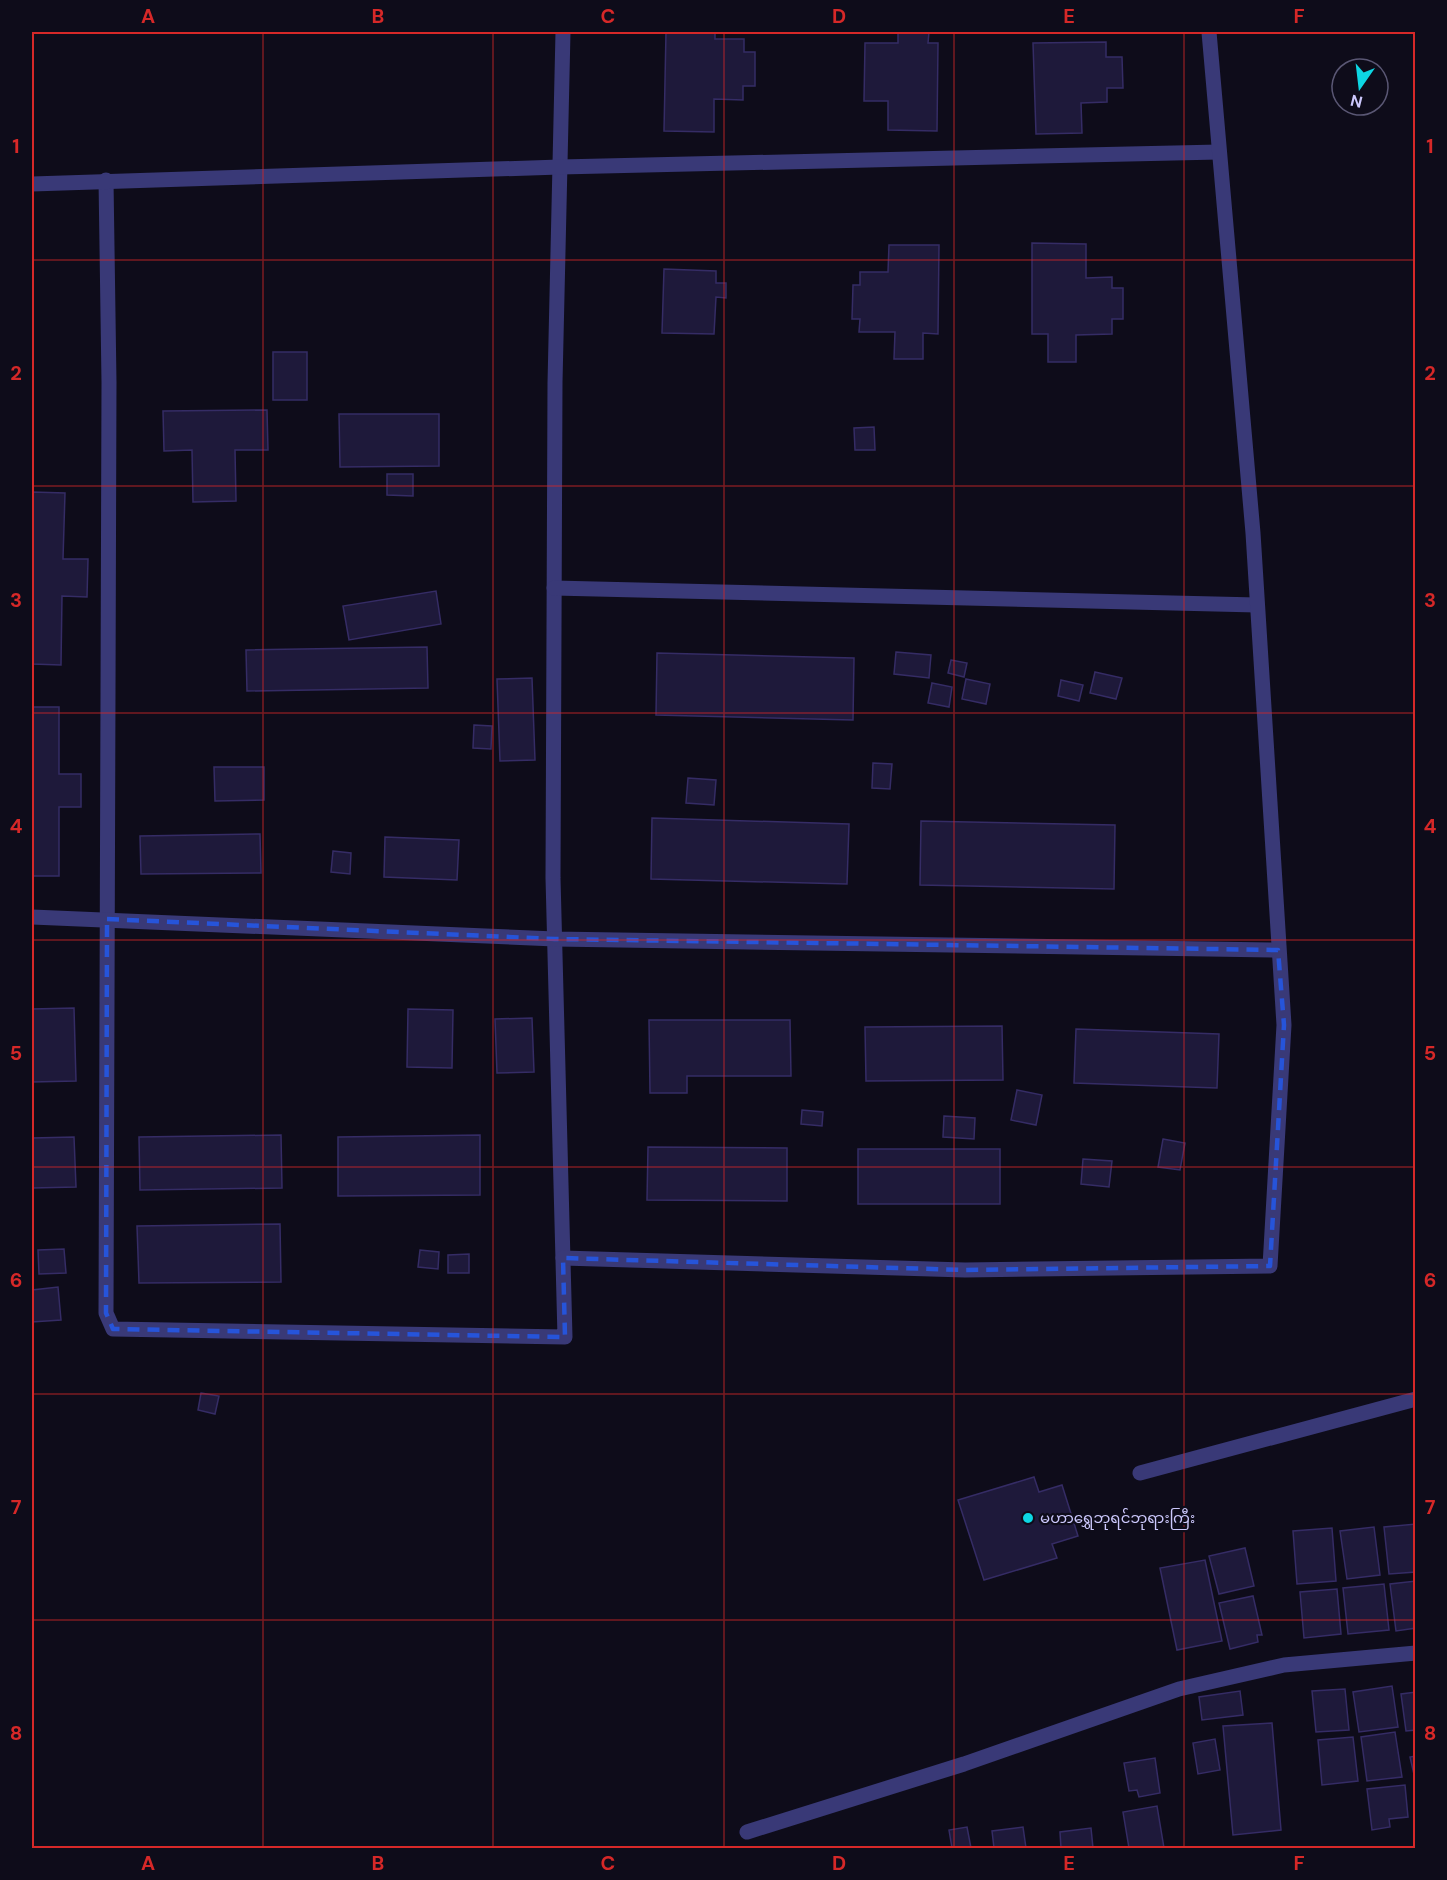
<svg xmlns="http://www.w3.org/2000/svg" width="1447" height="1880" font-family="'DM Sans','Noto Sans Myanmar',sans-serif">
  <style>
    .building { fill: #1e193a; stroke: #352c65; stroke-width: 1.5 }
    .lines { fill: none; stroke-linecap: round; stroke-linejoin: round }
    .minor { stroke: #393977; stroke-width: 15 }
    .marked { fill: none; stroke: #2654da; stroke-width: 4.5; stroke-dasharray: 12 8; stroke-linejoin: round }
    .grid { fill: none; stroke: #d62828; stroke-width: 1.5; stroke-opacity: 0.55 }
    .poi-dot { fill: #0dd6e3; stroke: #0e0c1a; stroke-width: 2 }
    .labels { text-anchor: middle; stroke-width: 4.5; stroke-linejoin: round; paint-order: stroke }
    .poi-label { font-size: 15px; fill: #ccc8fc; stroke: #0e0c1a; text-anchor: start }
    .neatline { fill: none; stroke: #d62828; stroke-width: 2 }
    .grid-label { font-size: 20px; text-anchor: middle; font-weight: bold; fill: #d62828 }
  </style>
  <rect width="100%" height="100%" fill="#0e0c1a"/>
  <g class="building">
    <path d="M666 32H715V39H744V52H755V86H743V100L714 99V132L664 131Z"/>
    <path d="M898 32H929L928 43H938L937 131 888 130V101H864L865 43H898Z"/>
    <path d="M1106 42V57H1122L1123 88H1107V102L1081 103 1082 133 1036 134 1033 43Z"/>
    <path d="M1032 243 1086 244V278L1112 277V288H1123V319H1112V334L1076 335V362H1048V334H1032Z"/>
    <path d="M889 245H939L938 334 923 333V359H894L895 332H859L860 319H852L853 285H860V272H888Z"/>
    <path d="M664 269 716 271V283H726V298L716 297 714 334 662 333Z"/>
    <rect x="273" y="352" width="34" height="48"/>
    <path d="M267 410 268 450H235L236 501 193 502 192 450 164 451 163 411Z"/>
    <path d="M339 414H439V466L340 467Z"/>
    <path d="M874 427 875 450H855L854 428Z"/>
    <path d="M387 474H413V496L387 495Z"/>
    <path d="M32 492 65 493 63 559H88L87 597 62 596 61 665 32 664Z"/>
    <path d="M436 591 441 624 349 640 343 606Z"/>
    <path d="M427 647 428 688 247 691 246 650Z"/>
    <path d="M896 652 931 655 929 678 894 674Z"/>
    <path d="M657 653 854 658 853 720 656 715Z"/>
    <path d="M951 660 967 663 964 677 948 673Z"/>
    <path d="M1095 672 1122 678 1116 699 1090 693Z"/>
    <path d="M532 678 535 760 500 761 497 679Z"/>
    <path d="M966 679 990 684 986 704 962 699Z"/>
    <path d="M1061 680 1083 685 1079 701 1058 696Z"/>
    <path d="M932 683 952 687 949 707 928 703Z"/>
    <path d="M32 707H59V774H81V807H59V876H32Z"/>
    <path d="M474 725 492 726 491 749 473 748Z"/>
    <path d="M873 763 892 764 890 789 872 788Z"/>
    <path d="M214 767H264V800L215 801Z"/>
    <path d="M688 778 716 780 714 805 686 803Z"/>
    <path d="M652 818 849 824 847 884 651 879Z"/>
    <path d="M921 821 1115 825 1114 889 920 885Z"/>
    <path d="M260 834 261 873 141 874 140 836Z"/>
    <path d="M385 837 459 840 457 880 384 877Z"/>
    <path d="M333 851 351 853 350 874 331 872Z"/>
    <path d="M74 1008 76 1081 32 1082V1009Z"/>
    <path d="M408 1009 453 1010 452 1068 407 1067Z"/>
    <path d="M532 1018 534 1072 497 1073 495 1019Z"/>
    <path d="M649 1020H790L791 1076H687V1093H650Z"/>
    <path d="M1002 1026 1003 1080 866 1081 865 1027Z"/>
    <path d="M1076 1029 1219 1034 1217 1088 1074 1083Z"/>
    <path d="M1017 1090 1042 1095 1036 1125 1011 1120Z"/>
    <path d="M802 1110 823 1112 822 1126 801 1124Z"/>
    <path d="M944 1116 975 1118 974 1139 943 1137Z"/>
    <path d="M281 1135 282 1188 140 1190 139 1137Z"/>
    <path d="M480 1135V1195L338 1196V1137Z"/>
    <path d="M74 1137 76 1187 32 1188V1138Z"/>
    <path d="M1163 1139 1185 1143 1180 1170 1158 1167Z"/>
    <path d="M648 1147 787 1148V1201L647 1200Z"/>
    <rect x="858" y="1149" width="142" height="55"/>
    <path d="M1083 1159 1112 1161 1109 1187 1081 1184Z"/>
    <path d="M280 1224 281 1282 139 1283 137 1226Z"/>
    <path d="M64 1249 66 1273 39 1274 38 1250Z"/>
    <path d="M420 1250 439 1252 438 1269 418 1267Z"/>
    <path d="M469 1254V1273H448V1255Z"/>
    <path d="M58 1287 61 1320 32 1322V1290Z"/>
    <path d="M201 1393 219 1396 215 1414 198 1410Z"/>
    <path d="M1034 1477 1039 1492 1062 1485 1078 1536 1052 1544 1057 1558 984 1580 958 1500Z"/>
    <path d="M1416 1524V1572L1389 1574 1384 1527Z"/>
    <path d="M1374 1527 1380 1575 1347 1579 1340 1531Z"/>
    <path d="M1332 1528 1336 1581 1297 1584 1293 1531Z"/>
    <path d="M1245 1548 1254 1586 1219 1594 1209 1556Z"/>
    <path d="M1205 1560 1222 1641 1177 1650 1160 1568Z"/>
    <path d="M1416 1581V1628L1396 1631 1390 1584Z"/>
    <path d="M1384 1584 1389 1630 1348 1634 1343 1588Z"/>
    <path d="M1337 1589 1341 1634 1304 1638 1300 1592Z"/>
    <path d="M1253 1596 1262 1635H1257L1258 1642 1230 1649 1219 1603Z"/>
    <path d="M1392 1686 1398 1727 1359 1732 1353 1692Z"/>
    <path d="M1345 1689 1349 1730 1316 1732 1312 1691Z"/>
    <path d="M1240 1691 1243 1715 1202 1720 1199 1697Z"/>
    <path d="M1416 1692V1730L1406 1731 1401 1694Z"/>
    <path d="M1272 1723 1281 1830 1233 1835 1223 1726Z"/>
    <path d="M1395 1732 1402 1777 1367 1781 1361 1737Z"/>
    <path d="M1353 1737 1358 1781 1322 1785 1318 1740Z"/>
    <path d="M1215 1739 1220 1770 1198 1774 1193 1743Z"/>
    <path d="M1416 1756V1783L1410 1757Z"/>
    <path d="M1155 1758 1160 1793 1139 1797 1137 1790 1129 1791 1124 1763Z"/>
    <path d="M1405 1785 1408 1817 1389 1819 1390 1827 1372 1830 1367 1789Z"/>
    <path d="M1157 1806 1164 1848H1129L1123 1812Z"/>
    <path d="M967 1827 971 1848H952L949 1830Z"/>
    <path d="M1023 1827 1026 1848H994L992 1831Z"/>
    <path d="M1091 1828 1093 1848H1061L1060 1832Z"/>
  </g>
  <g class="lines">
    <g class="minor">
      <path d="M106 180 109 382 106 1313 113 1329 565 1337 553 878 555 383 563 32"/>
      <path d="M32 184 560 167 1219 152"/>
      <path d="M554 588 1257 605"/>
      <path d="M32 917 555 939 1278 950"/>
      <path d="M563 1258 965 1270 1270 1266 1284 1025 1253 533 1209 32"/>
      <path d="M1140 1473 1416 1399"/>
      <path d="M747 1832 964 1764 1179 1689 1284 1665 1416 1653"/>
    </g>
  </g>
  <path class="marked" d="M107 919 555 939 1278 950 1284 1025 1270 1266 965 1270 563 1258 565 1337 113 1329 106 1313Z"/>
  <path class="grid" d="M263 32V1848M493 32V1848M724 32V1848M954 32V1848M1184 32V1848M32 260H1416M32 486H1416M32 713H1416M32 940H1416M32 1167H1416M32 1394H1416M32 1620H1416"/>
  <circle class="poi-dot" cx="1028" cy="1518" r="6"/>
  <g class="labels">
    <g class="poi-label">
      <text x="1040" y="1523">မဟာရွှေဘုရင်ဘုရားကြီး</text>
    </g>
  </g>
  <rect width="1447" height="1880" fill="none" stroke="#0e0c1a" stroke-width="66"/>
  <g transform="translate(1360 87) rotate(194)"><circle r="28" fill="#0e0c1a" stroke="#5a5774" stroke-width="1.5"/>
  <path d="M0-4.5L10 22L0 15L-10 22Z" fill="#0dd6e3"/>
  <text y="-9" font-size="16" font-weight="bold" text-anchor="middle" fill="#ccc8fc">N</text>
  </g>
  <rect x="33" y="33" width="1381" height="1814" class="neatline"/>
  <g class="grid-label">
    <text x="148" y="23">A</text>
    <text x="378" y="23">B</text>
    <text x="608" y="23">C</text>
    <text x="839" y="23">D</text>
    <text x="1069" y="23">E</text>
    <text x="1299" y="23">F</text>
    <text x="16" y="153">1</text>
    <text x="1430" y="153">1</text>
    <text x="16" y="380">2</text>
    <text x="1430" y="380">2</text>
    <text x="16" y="607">3</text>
    <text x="1430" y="607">3</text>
    <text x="16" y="833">4</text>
    <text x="1430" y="833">4</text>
    <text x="16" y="1060">5</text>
    <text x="1430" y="1060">5</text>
    <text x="16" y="1287">6</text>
    <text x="1430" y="1287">6</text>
    <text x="16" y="1514">7</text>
    <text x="1430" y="1514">7</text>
    <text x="16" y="1740">8</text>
    <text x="1430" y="1740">8</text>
    <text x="148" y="1870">A</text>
    <text x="378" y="1870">B</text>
    <text x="608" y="1870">C</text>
    <text x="839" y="1870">D</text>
    <text x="1069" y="1870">E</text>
    <text x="1299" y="1870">F</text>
  </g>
</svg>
